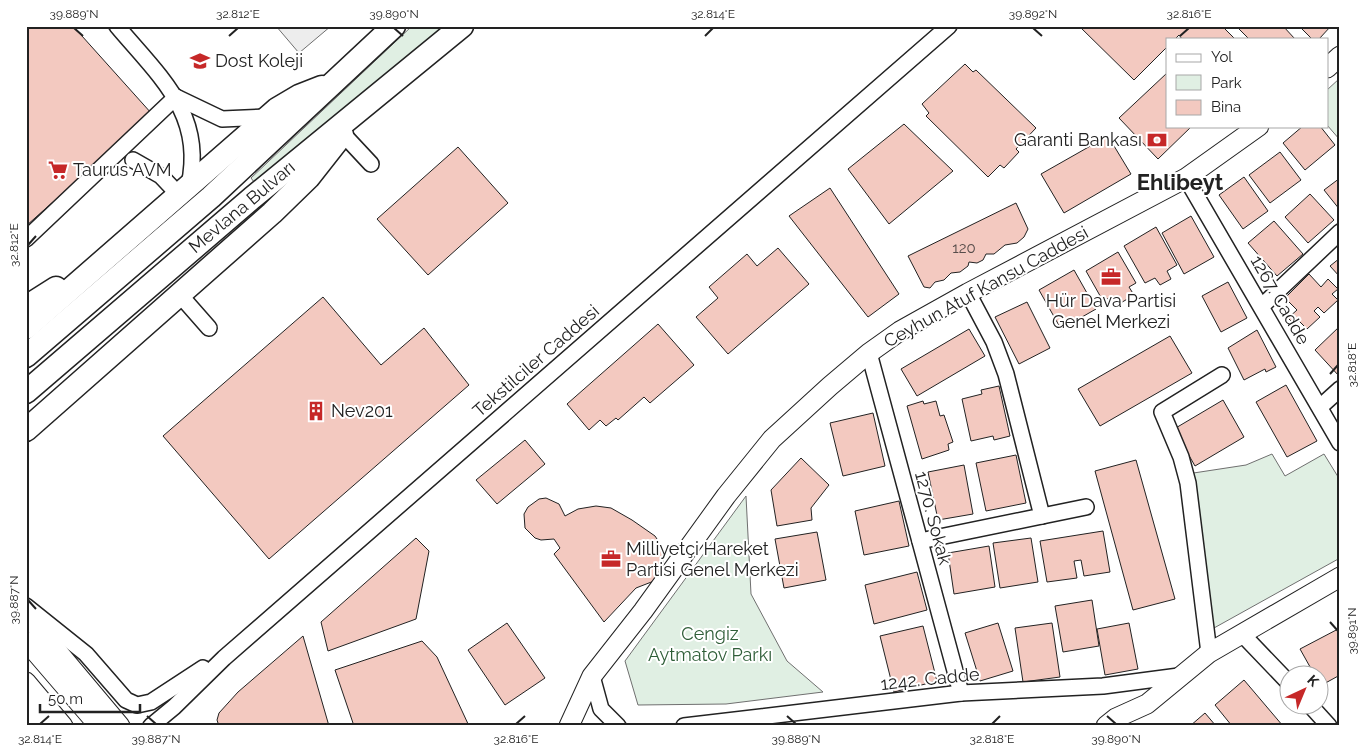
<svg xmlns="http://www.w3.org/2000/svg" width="1366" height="752" font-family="Raleway,sans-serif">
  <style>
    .green { fill: #e0efe3; stroke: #6f6f6f }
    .parking { fill: #ededed; stroke: #6f6f6f }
    .building { fill: #f3c9c0; stroke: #222 }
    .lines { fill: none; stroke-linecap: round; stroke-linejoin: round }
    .minor-casing { stroke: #222; stroke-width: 18 }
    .major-casing { stroke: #222; stroke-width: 21 }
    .highway-casing { stroke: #222; stroke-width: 25 }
    .minor { stroke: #fff; stroke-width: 15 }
    .major { stroke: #fff; stroke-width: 19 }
    .highway { stroke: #fff; stroke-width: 22 }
    .ticks { fill: none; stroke: #222; stroke-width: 2 }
    .labels { text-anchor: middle; stroke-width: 4; stroke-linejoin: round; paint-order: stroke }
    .number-label { font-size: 15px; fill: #564c4a }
    .poi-label { font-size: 18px; fill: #222; stroke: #fff; text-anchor: start }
    .street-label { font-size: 18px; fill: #222; stroke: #fff }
    .park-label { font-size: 18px; fill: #2f5e38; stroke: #fff }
    .district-label { font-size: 22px; font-weight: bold; fill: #222; stroke: #fff }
    .neatline { fill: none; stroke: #222; stroke-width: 2 }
    .ticks-label { font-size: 12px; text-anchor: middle; fill: #222 }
  </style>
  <rect width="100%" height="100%" fill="#fff"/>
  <g class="green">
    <path d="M412 26H444L254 182 251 178Z"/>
    <path d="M1340 78V140L1327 125V90Z"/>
    <path d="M1272 454 1285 476 1324 454 1340 480V558L1214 628 1187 474 1246 465Z"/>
    <path d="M746 496 751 594 787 661 823 692 726 704 638 705 625 661Z"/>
  </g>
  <path class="parking" d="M276 26H331L299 53Z"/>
  <g class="building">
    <path d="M26 26H73L152 114 26 226Z"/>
    <path d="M1079 26H1222L1235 39H1182L1179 35 1175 39H1167V47L1134 80Z"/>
    <path d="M1236 26H1283L1295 39H1249Z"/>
    <path d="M1299 26H1331L1319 39H1312Z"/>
    <path d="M965 64 973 72 976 70 1036 128 1016 149 1019 152 1004 168 1000 165 988 177 926 116 929 113 922 104Z"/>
    <path d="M1167 73V126H1192L1158 159 1119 118Z"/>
    <path d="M904 124 953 171 889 224 848 169Z"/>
    <path d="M1303 126H1320L1335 145 1305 170 1283 143Z"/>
    <path d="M1108 136 1131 174 1064 213 1041 174Z"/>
    <path d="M458 147 508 203 428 275 377 219Z"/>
    <path d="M1280 152 1301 180 1270 203 1249 175Z"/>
    <path d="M1244 177 1268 211 1243 229 1219 195Z"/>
    <path d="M1340 178V210L1324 190Z"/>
    <path d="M830 188 899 294 868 317 789 216Z"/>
    <path d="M1310 194 1334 220 1308 243 1285 217Z"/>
    <path d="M1016 203 1028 229 1024 237 1017 243 1005 245 994 254H986L983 260 977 263 969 262 968 266 960 272 951 273 944 280 935 282 930 288 924 287 908 256Z"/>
    <path d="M1191 216 1214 257 1184 274 1162 233Z"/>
    <path d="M1274 221 1303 254 1277 276 1248 243Z"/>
    <path d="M1156 227 1177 265 1167 271 1171 279 1160 285 1155 278 1145 283 1124 246Z"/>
    <path d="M778 248 809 284 728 354 696 317 718 298 709 287 747 254 757 266Z"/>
    <path d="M1118 252 1136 283 1129 287 1134 295 1114 307 1109 298 1103 301 1086 271Z"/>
    <path d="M1340 258V277L1330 266Z"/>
    <path d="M1074 270 1096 309 1061 329 1039 290Z"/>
    <path d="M1309 274 1321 287 1328 279 1338 289 1332 294 1338 300 1324 313 1318 307 1314 311 1320 317 1307 329 1299 321 1295 325 1288 318 1297 310 1285 298Z"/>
    <path d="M1228 282 1247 318 1221 332 1202 296Z"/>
    <path d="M323 297 381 365 424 328 469 385 269 559 163 436Z"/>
    <path d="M1027 302 1050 348 1019 364 995 317Z"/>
    <path d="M658 324 694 365 650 403 644 397 618 420 616 418 606 426 600 420 589 430 567 404Z"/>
    <path d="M1340 326V375L1339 376 1315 350Z"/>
    <path d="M969 329 985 356 917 396 901 369Z"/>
    <path d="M1257 330 1276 367 1266 372 1265 369 1244 380 1228 348Z"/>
    <path d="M1170 336 1192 373 1100 426 1078 389Z"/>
    <path d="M1286 385 1317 441 1287 457 1256 402Z"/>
    <path d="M999 386 1010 436 994 440 993 436 971 441 962 399 982 394 981 390Z"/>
    <path d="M1223 400 1244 437 1195 466 1174 429Z"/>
    <path d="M923 401 924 404 936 401 940 416 944 415 953 442 948 444 949 450 922 459 907 406Z"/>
    <path d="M873 413 885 466 843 476 830 423Z"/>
    <path d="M525 440 545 464 497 504 476 480Z"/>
    <path d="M1016 455 1026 503 986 511 976 463Z"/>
    <path d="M801 458 829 485 811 508 812 520 777 526 771 490Z"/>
    <path d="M1136 460 1175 599 1133 610 1095 471Z"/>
    <path d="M964 465 973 514 938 520 928 472Z"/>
    <path d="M546 498 559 504 565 516 578 509 596 506 611 508 632 520 655 536 661 545 664 554 661 574 654 581 636 588 604 622 554 554 560 548 554 539 541 540 535 538 525 528 524 514 528 507 539 499Z"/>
    <path d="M899 501 909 546 864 555 855 511Z"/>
    <path d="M1103 531 1110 572 1084 576 1081 560 1074 561 1077 578 1047 582 1040 541Z"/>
    <path d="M817 532 826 580 784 588 775 539Z"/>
    <path d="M416 538 429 551 416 619 328 651 321 622Z"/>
    <path d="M1031 538 1038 582 1000 588 993 543Z"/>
    <path d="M989 546 995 587 954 594 948 553Z"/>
    <path d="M917 572 927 610 874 624 865 585Z"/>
    <path d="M1092 600 1099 646 1063 652 1055 606Z"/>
    <path d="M507 623 545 678 505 705 468 650Z"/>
    <path d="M998 623 1013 671 980 681 965 633Z"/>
    <path d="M1052 623 1060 677 1023 682 1015 628Z"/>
    <path d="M1129 623 1138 669 1105 675 1097 629Z"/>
    <path d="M923 626 937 681 894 692 880 636Z"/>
    <path d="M1340 628V675L1320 686 1318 674H1314L1300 649Z"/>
    <path d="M303 636 329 726H219L217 720 219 713 238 692Z"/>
    <path d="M422 641 437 657 469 726H354L335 670Z"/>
    <path d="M1244 680 1283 726H1232L1215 705Z"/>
    <path d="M1205 713 1216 726H1190Z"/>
  </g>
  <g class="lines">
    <defs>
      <g id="minor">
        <path d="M117 26C159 76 205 114 189 185"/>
        <path d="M176 97 222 119 268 117"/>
        <path d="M343 134 371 164"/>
        <path d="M133 160 161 176 179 195"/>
        <path d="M1186 178 1340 443"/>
        <path d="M26 239 176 97"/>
        <path d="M180 295 209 328"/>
        <path d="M1262 306 1340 232"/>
        <path d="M869 353 961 693"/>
        <path d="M1320 407 1340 389"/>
        <path d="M1042 516 1086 507"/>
        <path d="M920 541 1042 516 1006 374 994 342 968 293"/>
        <path d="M26 606 86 654 126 700 137 705 151 702 203 668"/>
        <path d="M1243 635 1288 682"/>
        <path d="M1209 653 1188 483 1181 457 1162 412 1222 375"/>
        <path d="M592 676 601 709 618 726"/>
        <path d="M1309 704 1329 726"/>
        <path d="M151 726 174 707 224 658 949 26"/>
        <path d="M684 726 961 693 1103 686 1179 676"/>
      </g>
      <g id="major">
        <path d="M1327 68 1340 56"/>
        <path d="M26 614 120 726"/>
        <path d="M26 641 99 726"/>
        <path d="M26 682 63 726"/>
        <path d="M26 708 41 726"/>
        <path d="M569 726 592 676 643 611 726 496 772 439 830 386 869 353 900 331 968 293 1186 178 1259 126"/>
        <path d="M1106 726 1116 718 1147 704 1209 653 1340 577"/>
      </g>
      <g id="highway">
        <path d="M26 307 56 288"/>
        <path d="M26 328 277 109 299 96 322 87"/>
        <path d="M26 356 211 197 394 26"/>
        <path d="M26 392 252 198 462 26"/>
        <path d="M26 430 272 213 309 177 342 135"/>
      </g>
    </defs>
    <use href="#minor" class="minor-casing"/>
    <use href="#major" class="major-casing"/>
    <use href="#highway" class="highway-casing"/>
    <use href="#minor" class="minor"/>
    <use href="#major" class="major"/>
    <use href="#highway" class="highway"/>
  </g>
  <path class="ticks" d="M74 28 83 36M394 28 403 36M1033 28 1042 36M229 36 238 28M705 36 713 28M1180 36 1189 28M28 245 36 236M1330 374 1338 365M28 600 36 609M1330 622 1338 631M147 716 156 724M787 716 796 724M1107 716 1116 724M40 724 49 716M516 724 525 716M992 724 1000 716"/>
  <defs>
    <symbol id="school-bare" viewBox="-9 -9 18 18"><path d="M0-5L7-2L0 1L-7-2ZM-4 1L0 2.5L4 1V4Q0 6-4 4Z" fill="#c62828" stroke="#fff" stroke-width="2.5" paint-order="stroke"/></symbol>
    <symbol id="bank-bare" viewBox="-9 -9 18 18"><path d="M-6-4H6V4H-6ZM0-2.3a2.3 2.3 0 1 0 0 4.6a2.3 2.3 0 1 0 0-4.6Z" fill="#c62828" stroke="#fff" stroke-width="2.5" paint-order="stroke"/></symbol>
    <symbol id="supermarket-bare" viewBox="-9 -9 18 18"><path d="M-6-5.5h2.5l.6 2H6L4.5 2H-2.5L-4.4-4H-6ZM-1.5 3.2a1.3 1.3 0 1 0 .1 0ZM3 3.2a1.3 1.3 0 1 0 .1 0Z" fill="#c62828" stroke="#fff" stroke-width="2.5" paint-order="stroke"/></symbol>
    <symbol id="office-bare" viewBox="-9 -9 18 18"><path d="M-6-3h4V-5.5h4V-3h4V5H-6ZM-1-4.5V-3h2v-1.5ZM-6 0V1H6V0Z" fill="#c62828" stroke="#fff" stroke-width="2.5" paint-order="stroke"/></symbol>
    <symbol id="building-bare" viewBox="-9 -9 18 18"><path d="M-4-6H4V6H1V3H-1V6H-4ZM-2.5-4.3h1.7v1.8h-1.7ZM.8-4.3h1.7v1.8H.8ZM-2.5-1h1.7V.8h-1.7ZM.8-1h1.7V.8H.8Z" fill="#c62828" stroke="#fff" stroke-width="2.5" paint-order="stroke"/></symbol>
  </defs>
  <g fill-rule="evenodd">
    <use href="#school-bare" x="186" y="47" width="28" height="28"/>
    <use href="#bank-bare" x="1143" y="126" width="28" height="28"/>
    <use href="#supermarket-bare" x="44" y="156" width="28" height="28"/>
    <use href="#office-bare" x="1097" y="263" width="28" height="28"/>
    <use href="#building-bare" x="302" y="397" width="28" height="28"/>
    <use href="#office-bare" x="597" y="545" width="28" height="28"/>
  </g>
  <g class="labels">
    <g class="number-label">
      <text x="964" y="253">120</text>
    </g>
    <g class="poi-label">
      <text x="215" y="67">Dost Koleji</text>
      <text x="1142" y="146" text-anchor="end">Garanti Bankası</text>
      <text x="73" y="176">Taurus AVM</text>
      <text x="1111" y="307" text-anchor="middle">Hür Dava Partisi<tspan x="1111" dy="21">Genel Merkezi</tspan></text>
      <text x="331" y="417">Nev201</text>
      <text x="626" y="555">Milliyetçi Hareket<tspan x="626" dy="21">Partisi Genel Merkezi</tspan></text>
    </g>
    <g class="street-label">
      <text transform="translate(242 207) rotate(-40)" y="6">Mevlana Bulvarı</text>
      <text transform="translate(986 287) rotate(-29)" y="6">Ceyhun Atuf Kansu Caddesi</text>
      <text transform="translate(1280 300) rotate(60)" y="6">1267. Cadde</text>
      <text transform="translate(536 361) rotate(-41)" y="6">Tekstilciler Caddesi</text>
      <text transform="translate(933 518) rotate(75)" y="6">1270. Sokak</text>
      <text transform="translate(930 679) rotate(-6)" y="6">1242. Cadde</text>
    </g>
    <g class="park-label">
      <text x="710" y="640">Cengiz<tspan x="710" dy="21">Aytmatov Parkı</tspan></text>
    </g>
    <g class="district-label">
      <text x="1180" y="190">Ehlibeyt</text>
    </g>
  </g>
  <rect width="1366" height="752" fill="none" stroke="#ffffff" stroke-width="55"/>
  <rect x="1166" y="38" width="162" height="90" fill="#ffffff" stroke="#a7a7a7"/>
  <rect x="1176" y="54" width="25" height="8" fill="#ffffff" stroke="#a7a7a7"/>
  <text x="1211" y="62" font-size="15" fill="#222222">Yol</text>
  <rect x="1176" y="75" width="25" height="15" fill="#e0efe3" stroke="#a7a7a7"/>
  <text x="1211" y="88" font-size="15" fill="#222222">Park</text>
  <rect x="1176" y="100" width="25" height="15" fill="#f3c9c0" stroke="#a7a7a7"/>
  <text x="1211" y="112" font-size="15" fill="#222222">Bina</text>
  <g transform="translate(1304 690) rotate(44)"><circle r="24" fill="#ffffff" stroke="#a7a7a7"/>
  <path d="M0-4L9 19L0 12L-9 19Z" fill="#c62828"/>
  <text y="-8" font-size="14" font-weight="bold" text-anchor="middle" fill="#222222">K</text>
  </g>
  <path d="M40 704v8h100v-8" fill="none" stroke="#222222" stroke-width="2.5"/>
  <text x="48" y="704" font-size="15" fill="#222222" stroke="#ffffff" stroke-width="4" paint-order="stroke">50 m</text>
  <rect x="28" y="28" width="1310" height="696" class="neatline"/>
  <g class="ticks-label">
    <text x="74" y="18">39.889°N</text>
    <text x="238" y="18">32.812°E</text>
    <text x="394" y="18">39.890°N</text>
    <text x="713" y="18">32.814°E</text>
    <text x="1033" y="18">39.892°N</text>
    <text x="1189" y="18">32.816°E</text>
    <text transform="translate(14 245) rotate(-90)" y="4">32.812°E</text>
    <text transform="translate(1352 365) rotate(-90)" y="4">32.818°E</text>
    <text transform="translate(14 600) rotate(-90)" y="4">39.887°N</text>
    <text transform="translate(1352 631) rotate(-90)" y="4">39.891°N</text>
    <text x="40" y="743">32.814°E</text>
    <text x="156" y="743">39.887°N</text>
    <text x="516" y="743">32.816°E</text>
    <text x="796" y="743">39.889°N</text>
    <text x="992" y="743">32.818°E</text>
    <text x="1116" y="743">39.890°N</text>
  </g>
</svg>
